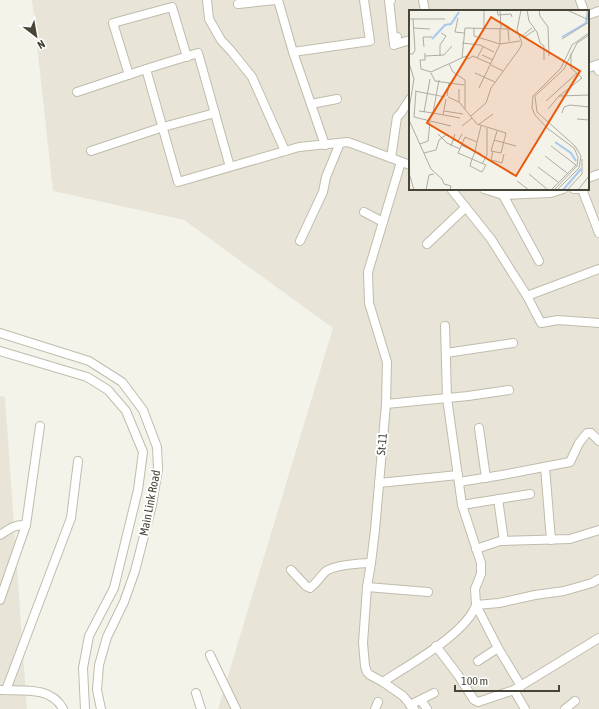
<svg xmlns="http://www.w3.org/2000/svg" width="599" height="709" font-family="'Asap Condensed',sans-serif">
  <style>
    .residential { fill: #e8e5d8; fill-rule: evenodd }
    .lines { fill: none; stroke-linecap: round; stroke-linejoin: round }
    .minor-casing { stroke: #c0bcac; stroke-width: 10 }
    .minor { stroke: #fff; stroke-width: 8 }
    .labels { text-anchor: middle; stroke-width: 4; stroke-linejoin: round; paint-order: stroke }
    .street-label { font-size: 12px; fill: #484438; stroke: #fff }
    .inset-river { fill: none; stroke: #a8c9ef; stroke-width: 2 }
    .inset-road { fill: none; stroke: #afada3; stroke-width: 1 }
    .view { fill: #e8590c; fill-opacity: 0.15; stroke: #e8590c; stroke-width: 2 }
    .inset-edge { fill: none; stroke: #484438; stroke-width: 2 }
  </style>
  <rect width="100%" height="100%" fill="#f4f3ea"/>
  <g class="residential">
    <path d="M32 0H599V709H218L333 328 184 220 53 191ZM410 11H588V189H410Z"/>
    <path d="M0 396 5 397 27 709H0Z"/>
  </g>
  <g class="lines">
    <defs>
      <g id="minor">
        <path d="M207 0 209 19 221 40 232 52 252 77 285 151"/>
        <path d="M278 0 293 52 325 145"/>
        <path d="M391 0H389L394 45"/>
        <path d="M423 0 425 11"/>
        <path d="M580 0 584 11"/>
        <path d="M238 4 276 0"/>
        <path d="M588 15 599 11"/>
        <path d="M397 37V44L410 40"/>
        <path d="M293 52 370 41 364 0"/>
        <path d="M599 64 596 65 599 71"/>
        <path d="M588 68 596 65"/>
        <path d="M129 75 113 23 172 7 187 57"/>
        <path d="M77 92 146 69"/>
        <path d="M311 104 337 99"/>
        <path d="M91 151 163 127 215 113"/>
        <path d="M391 158 397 117 401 113 410 99"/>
        <path d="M401 162 368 272 369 303 387 362 386 404 375 530 371 563 367 587 363 643 365 666 367 672 370 675 383 682 403 696 414 709"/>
        <path d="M230 167 198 53 146 69 178 182 299 147 348 142 410 165"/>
        <path d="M588 178 599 174"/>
        <path d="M451 189 491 239 527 296 541 323 558 320 599 323"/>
        <path d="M484 189 503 195 551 193 563 189"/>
        <path d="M574 189H582L599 233"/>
        <path d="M503 195 539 261"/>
        <path d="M364 212 383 222"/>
        <path d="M300 241 323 192 326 177 340 143"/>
        <path d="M427 244 466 207"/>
        <path d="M527 296 599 269"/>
        <path d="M445 326 447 398 462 505 481 563V574L475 589 476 605 498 648 521 686"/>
        <path d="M0 333 89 361 122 382 143 410 157 447 158 469 152 505 135 571 124 602 107 637 99 665 97 690 101 709"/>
        <path d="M0 351 87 377 108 390 126 411 143 452 138 490 114 588 89 636 83 668 85 709"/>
        <path d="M446 353 513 343"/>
        <path d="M386 404 468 396 509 390"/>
        <path d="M479 428 486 478"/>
        <path d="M545 467 551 540"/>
        <path d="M459 482 502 475 570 462 579 443 587 433H591L599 441"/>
        <path d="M379 483 458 475"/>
        <path d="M498 499 504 541"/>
        <path d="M462 505 530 494"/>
        <path d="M0 535C9 529 15 524 26 525"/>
        <path d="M476 549 500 541 570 539 599 530"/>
        <path d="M291 570 306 586 310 588C319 581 318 579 325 572 332 565 362 563 371 563"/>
        <path d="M367 587 428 592"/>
        <path d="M0 600 26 525 40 426"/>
        <path d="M436 646 458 675 474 700 478 702 514 690 599 638"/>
        <path d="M210 655 236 709"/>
        <path d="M478 661 498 648"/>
        <path d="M383 682C408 665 466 634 476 605L499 603 535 595 564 591 592 583 599 579"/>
        <path d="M0 690C22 691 51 686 63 709"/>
        <path d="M6 690 71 518 78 461"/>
        <path d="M514 690 525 709"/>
        <path d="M196 693 201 709"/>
        <path d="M421 700 427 709"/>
        <path d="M410 705 434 693"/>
        <path d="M375 709 378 702"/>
        <path d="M565 709 575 701"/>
      </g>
    </defs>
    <use href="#minor" class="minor-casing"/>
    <use href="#minor" class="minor"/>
  </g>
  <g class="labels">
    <g class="street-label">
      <text transform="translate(382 444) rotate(-85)" y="4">St-11</text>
      <text transform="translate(150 503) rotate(-79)" y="4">Main Link Road</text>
    </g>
  </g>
  <g transform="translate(409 10)">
    <rect width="180" height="180" fill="#f4f3ea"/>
    <path class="inset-river" d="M153 27 177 13 179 0M23 29 36 15 42 14 50 2M146 132 162 143 167 151M154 180 172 159"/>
    <path class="inset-road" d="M75 0V18M88 0 89 5 102 4 103 7M91 0 92 18M118 0 120 11 128 22 131 33 135 36V50M130 0 131 6 139 17 140 46M158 0 180 10M49 8 46 22 55 23M0 9H36M5 18 21 19M65 18V26L91 34 111 31M113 26 123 18M114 28 126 20M153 29 180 12M53 33 71 35 85 42M15 37 14 27H23M16 43V50H11L12 59 22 62 57 46 59 49 64 46 82 54M0 44H4L6 40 4 9M73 45 84 50M16 46 35 45 43 36M31 46V35L37 26 32 23M53 48 56 18 99 19 100 31M68 48 74 37M0 53 5 69 0 99M40 54 44 62 56 70V99M82 55 94 61M22 63 26 71 55 75M66 63 86 72M70 78 91 34V18M6 81 36 87M7 81 5 107 42 116M38 86 40 73M150 86 180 85M39 87 50 92 68 114 97 123 92 143 82 141 88 121M137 91 168 63M50 92V79M139 99 150 86 173 68 162 58V43M10 101 24 103 30 70M35 101 54 104M15 102 21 69M24 103 51 108M153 103 155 97 161 95 180 97M34 105 37 89M62 106 77 93 82 78 111 38 113 33 108 20 112 0M168 109 180 110M0 110 22 159 33 169 35 174 42 176 41 180M69 115 84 104M53 116 63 108M29 124 38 133 51 139M44 130 49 131 53 124M85 130 107 136M68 132 56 127 49 143 77 155 73 162 61 156 63 149 66 142 68 132 72 116M11 134 19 131 21 112M52 135 72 144M42 136 46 124M142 136 167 155M84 141 82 150 93 153 95 144M15 143 27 140 30 130 38 124M136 146 158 163M73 154 78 145V118M129 157 149 172M0 163 5 180M120 164 139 180M108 171 120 180M17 180 20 165 25 164M142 180 167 155M145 180 168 156 169 147 165 138 138 118 126 105 123 98 124 86 152 58 163 35 180 23M148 180 170 158 172 146 166 136 128 102 126 86 155 59 168 33 180 25M158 180 173 164V149M169 180 180 166"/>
    <path class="view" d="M82 7 171 61 107 166 18 113Z"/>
    <rect width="180" height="180" class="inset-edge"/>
  </g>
  <g transform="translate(36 36) rotate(149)" stroke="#ffffff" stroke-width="3" paint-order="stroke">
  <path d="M0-3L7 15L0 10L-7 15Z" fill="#484438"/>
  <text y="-6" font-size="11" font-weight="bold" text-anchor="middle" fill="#484438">N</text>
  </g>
  <path d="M455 685v6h104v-6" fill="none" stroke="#484438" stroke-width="2"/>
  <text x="461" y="685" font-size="12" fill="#484438" stroke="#ffffff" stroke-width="3" paint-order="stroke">100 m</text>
</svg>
